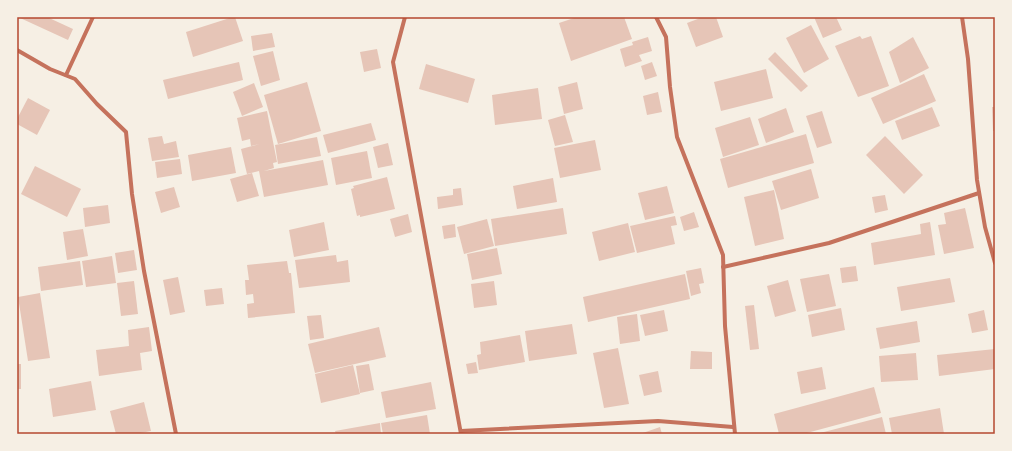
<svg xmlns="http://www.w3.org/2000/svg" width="1012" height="451" font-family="'Sofia Sans Condensed',sans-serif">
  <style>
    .building { fill: #e6c5b7 }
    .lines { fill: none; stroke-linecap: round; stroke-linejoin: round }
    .minor { stroke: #c5725c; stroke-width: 4 }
    .neatline { fill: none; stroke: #b5482f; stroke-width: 1.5 }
  </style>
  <rect width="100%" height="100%" fill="#f6efe4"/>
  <g class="building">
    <path d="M18 17H47L73 29 68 40Z"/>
    <path d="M233 17H235L243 41 193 57 186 32Z"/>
    <path d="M577 17H624L632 39 571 61 559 23Z"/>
    <path d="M703 17H716L723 37 696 47 687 23Z"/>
    <path d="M814 17H836L842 30 823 38Z"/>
    <path d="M811 25 829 59 804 73 786 38Z"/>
    <path d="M272 33 275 47 253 51 251 36Z"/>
    <path d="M860 36 862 39 871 36 889 86 858 97 835 46Z"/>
    <path d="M648 37 652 51 639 55 642 61 625 67 620 49 633 45 632 42Z"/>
    <path d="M913 37 929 68 900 83 889 52Z"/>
    <path d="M377 49 381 68 364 72 360 52Z"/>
    <path d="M273 51 280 80 261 86 253 56Z"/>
    <path d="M775 52 808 86 801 92 768 59Z"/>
    <path d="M239 62 243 80 168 99 163 80Z"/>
    <path d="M652 62 657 76 645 80 641 66Z"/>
    <path d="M426 64 475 79 468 103 419 89Z"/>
    <path d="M766 69 773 98 721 111 714 82Z"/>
    <path d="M924 74 936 101 883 124 871 98Z"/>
    <path d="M307 82 321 131 278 144 264 95Z"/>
    <path d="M577 82 583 109 564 114 558 87Z"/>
    <path d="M254 83 263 107 242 116 233 92Z"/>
    <path d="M538 88 542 119 495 125 492 95Z"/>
    <path d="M658 92 662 112 647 115 643 96Z"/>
    <path d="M28 98 50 110 37 135 17 124V119Z"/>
    <path d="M932 107 940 126 902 140 895 121Z"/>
    <path d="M992 107H995V131H993Z"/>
    <path d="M786 108 794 132 766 143 758 119Z"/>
    <path d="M267 111 277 162 273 163 274 168 264 171 323 160 328 185 264 197 259 171 247 174 241 149 260 144 251 146 250 139 242 141 237 118Z"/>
    <path d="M822 111 832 143 817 148 806 116Z"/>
    <path d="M565 115 573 142 555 146 548 120Z"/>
    <path d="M750 117 759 145 723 157 715 128Z"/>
    <path d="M371 123 376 140 328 153 323 135Z"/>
    <path d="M806 134 814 163 728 188 720 159Z"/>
    <path d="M162 136 164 144 176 141 179 157 152 161 148 138Z"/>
    <path d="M885 136 923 175 904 194 866 155Z"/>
    <path d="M317 137 321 156 278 164 275 145Z"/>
    <path d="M595 140 601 170 560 178 554 148Z"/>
    <path d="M388 143 393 165 378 168 373 147Z"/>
    <path d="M231 147 236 173 192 181 188 155Z"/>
    <path d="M367 151 372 178 336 185 331 158Z"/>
    <path d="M180 159 182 174 157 178 155 162Z"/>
    <path d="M35 166 81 189 67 217 21 194Z"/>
    <path d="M811 169 819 198 781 210 772 181Z"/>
    <path d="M252 173 259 196 237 202 230 179Z"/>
    <path d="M387 177 395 209 360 217V215L357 216 351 189 354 188 353 186Z"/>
    <path d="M553 178 557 202 517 209 513 186Z"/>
    <path d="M667 186 674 213 645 220 638 193Z"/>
    <path d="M174 187 180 207 161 213 155 192Z"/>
    <path d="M461 188 463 205 438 209 437 197 453 195V189Z"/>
    <path d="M774 190 784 239 755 246 744 197Z"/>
    <path d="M885 195 888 210 875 213 872 197Z"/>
    <path d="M108 205 110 223 85 227 83 208Z"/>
    <path d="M563 208 567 234 495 246 491 219Z"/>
    <path d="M965 208 974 248 944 254 938 225 946 224 944 213Z"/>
    <path d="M694 212 699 227 684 231 680 217Z"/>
    <path d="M408 214 412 232 395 237 390 219Z"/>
    <path d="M675 216 677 225 671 226 675 244 637 253 630 226Z"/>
    <path d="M487 219 494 246 464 254 457 227Z"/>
    <path d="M324 222 329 250 294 257 289 230Z"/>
    <path d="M930 222 935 255 874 265 871 243 921 234 920 224Z"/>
    <path d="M628 223 635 252 599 261 592 232Z"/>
    <path d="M455 224 456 237 444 239 442 226Z"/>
    <path d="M83 229 88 256 67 260 63 232Z"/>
    <path d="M497 248 502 274 472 280 467 254Z"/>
    <path d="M134 250 137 270 118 273 115 253Z"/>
    <path d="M336 255 337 262 348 260 350 282 299 288 295 260Z"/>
    <path d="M112 256 116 283 86 287 82 261Z"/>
    <path d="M80 261 83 285 41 291 38 267Z"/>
    <path d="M287 261 289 273H291L295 313 248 318 247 304 254 303 253 294 246 295 245 280H249L247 265Z"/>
    <path d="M856 266 858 281 842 283 840 268Z"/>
    <path d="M701 268 704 283 699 284 701 293 691 296 686 271Z"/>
    <path d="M685 274 690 299 588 322 583 297Z"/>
    <path d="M829 274 836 306 807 312 800 279Z"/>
    <path d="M178 277 185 312 170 315 163 280Z"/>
    <path d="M950 278 955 302 901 311 897 287Z"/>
    <path d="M788 280 796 311 775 317 767 286Z"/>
    <path d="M134 281 138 314 121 316 117 283Z"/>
    <path d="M494 281 497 305 474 308 471 284Z"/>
    <path d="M222 288 224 304 206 306 204 290Z"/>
    <path d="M40 293 50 358 28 361 18 297Z"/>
    <path d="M754 305 759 349 750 350 745 306Z"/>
    <path d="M841 308 845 330 812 337 808 315Z"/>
    <path d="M664 310 668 331 645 336 640 315Z"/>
    <path d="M984 310 988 330 972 333 968 314Z"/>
    <path d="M637 314 640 341 620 344 617 317Z"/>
    <path d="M321 315 324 338 310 340 307 316Z"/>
    <path d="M917 321 920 342 880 349 876 328Z"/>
    <path d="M572 324 577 354 529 361 525 331Z"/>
    <path d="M149 327 152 351 140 353 142 370 99 376 96 350 129 346 128 330Z"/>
    <path d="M379 327 386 357 315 373 308 344Z"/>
    <path d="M520 335 525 362 479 370 477 355 481 354 480 342Z"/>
    <path d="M618 348 629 404 604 408 593 353Z"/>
    <path d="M995 349V369L939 376 937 355Z"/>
    <path d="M691 351 712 352V369H690Z"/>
    <path d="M916 353 918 380 881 382 879 356Z"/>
    <path d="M476 362 478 373 468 374 466 364Z"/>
    <rect x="17" y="364" width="4" height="25"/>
    <path d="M369 364 374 390 360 393 356 366Z"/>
    <path d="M353 365 360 394 321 403 315 374Z"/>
    <path d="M822 367 826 389 801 394 797 372Z"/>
    <path d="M658 371 662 392 644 396 639 375Z"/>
    <path d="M91 381 96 410 53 417 49 389Z"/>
    <path d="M431 382 436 409 386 418 381 392Z"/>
    <path d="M874 387 881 413 803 434H779L774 414Z"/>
    <path d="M144 402 151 431 135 434H116L110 411Z"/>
    <path d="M940 408 944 434H892L889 418Z"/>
    <path d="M427 415 430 434H383L381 423Z"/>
    <path d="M882 417 886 434H820V433Z"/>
    <path d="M380 423 381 434H336L335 431Z"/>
    <path d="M660 427 662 434H640Z"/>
  </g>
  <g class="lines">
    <g class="minor">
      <path d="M405 17 393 62 461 434"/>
      <path d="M656 17 666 37 670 87 677 137 723 255 725 326 735 434"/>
      <path d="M962 17 968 59 977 180 985 227 995 263"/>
      <path d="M17 50 50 69 75 79 97 104 126 132 132 194 144 271 176 434"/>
      <path d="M66 75 93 17"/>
      <path d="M723 267 829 243 979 193"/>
      <path d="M461 431 658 421 733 427"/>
    </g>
  </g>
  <rect width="1012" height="451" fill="none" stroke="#f6efe4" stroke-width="36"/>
  <rect x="18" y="18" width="976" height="415" class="neatline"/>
</svg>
